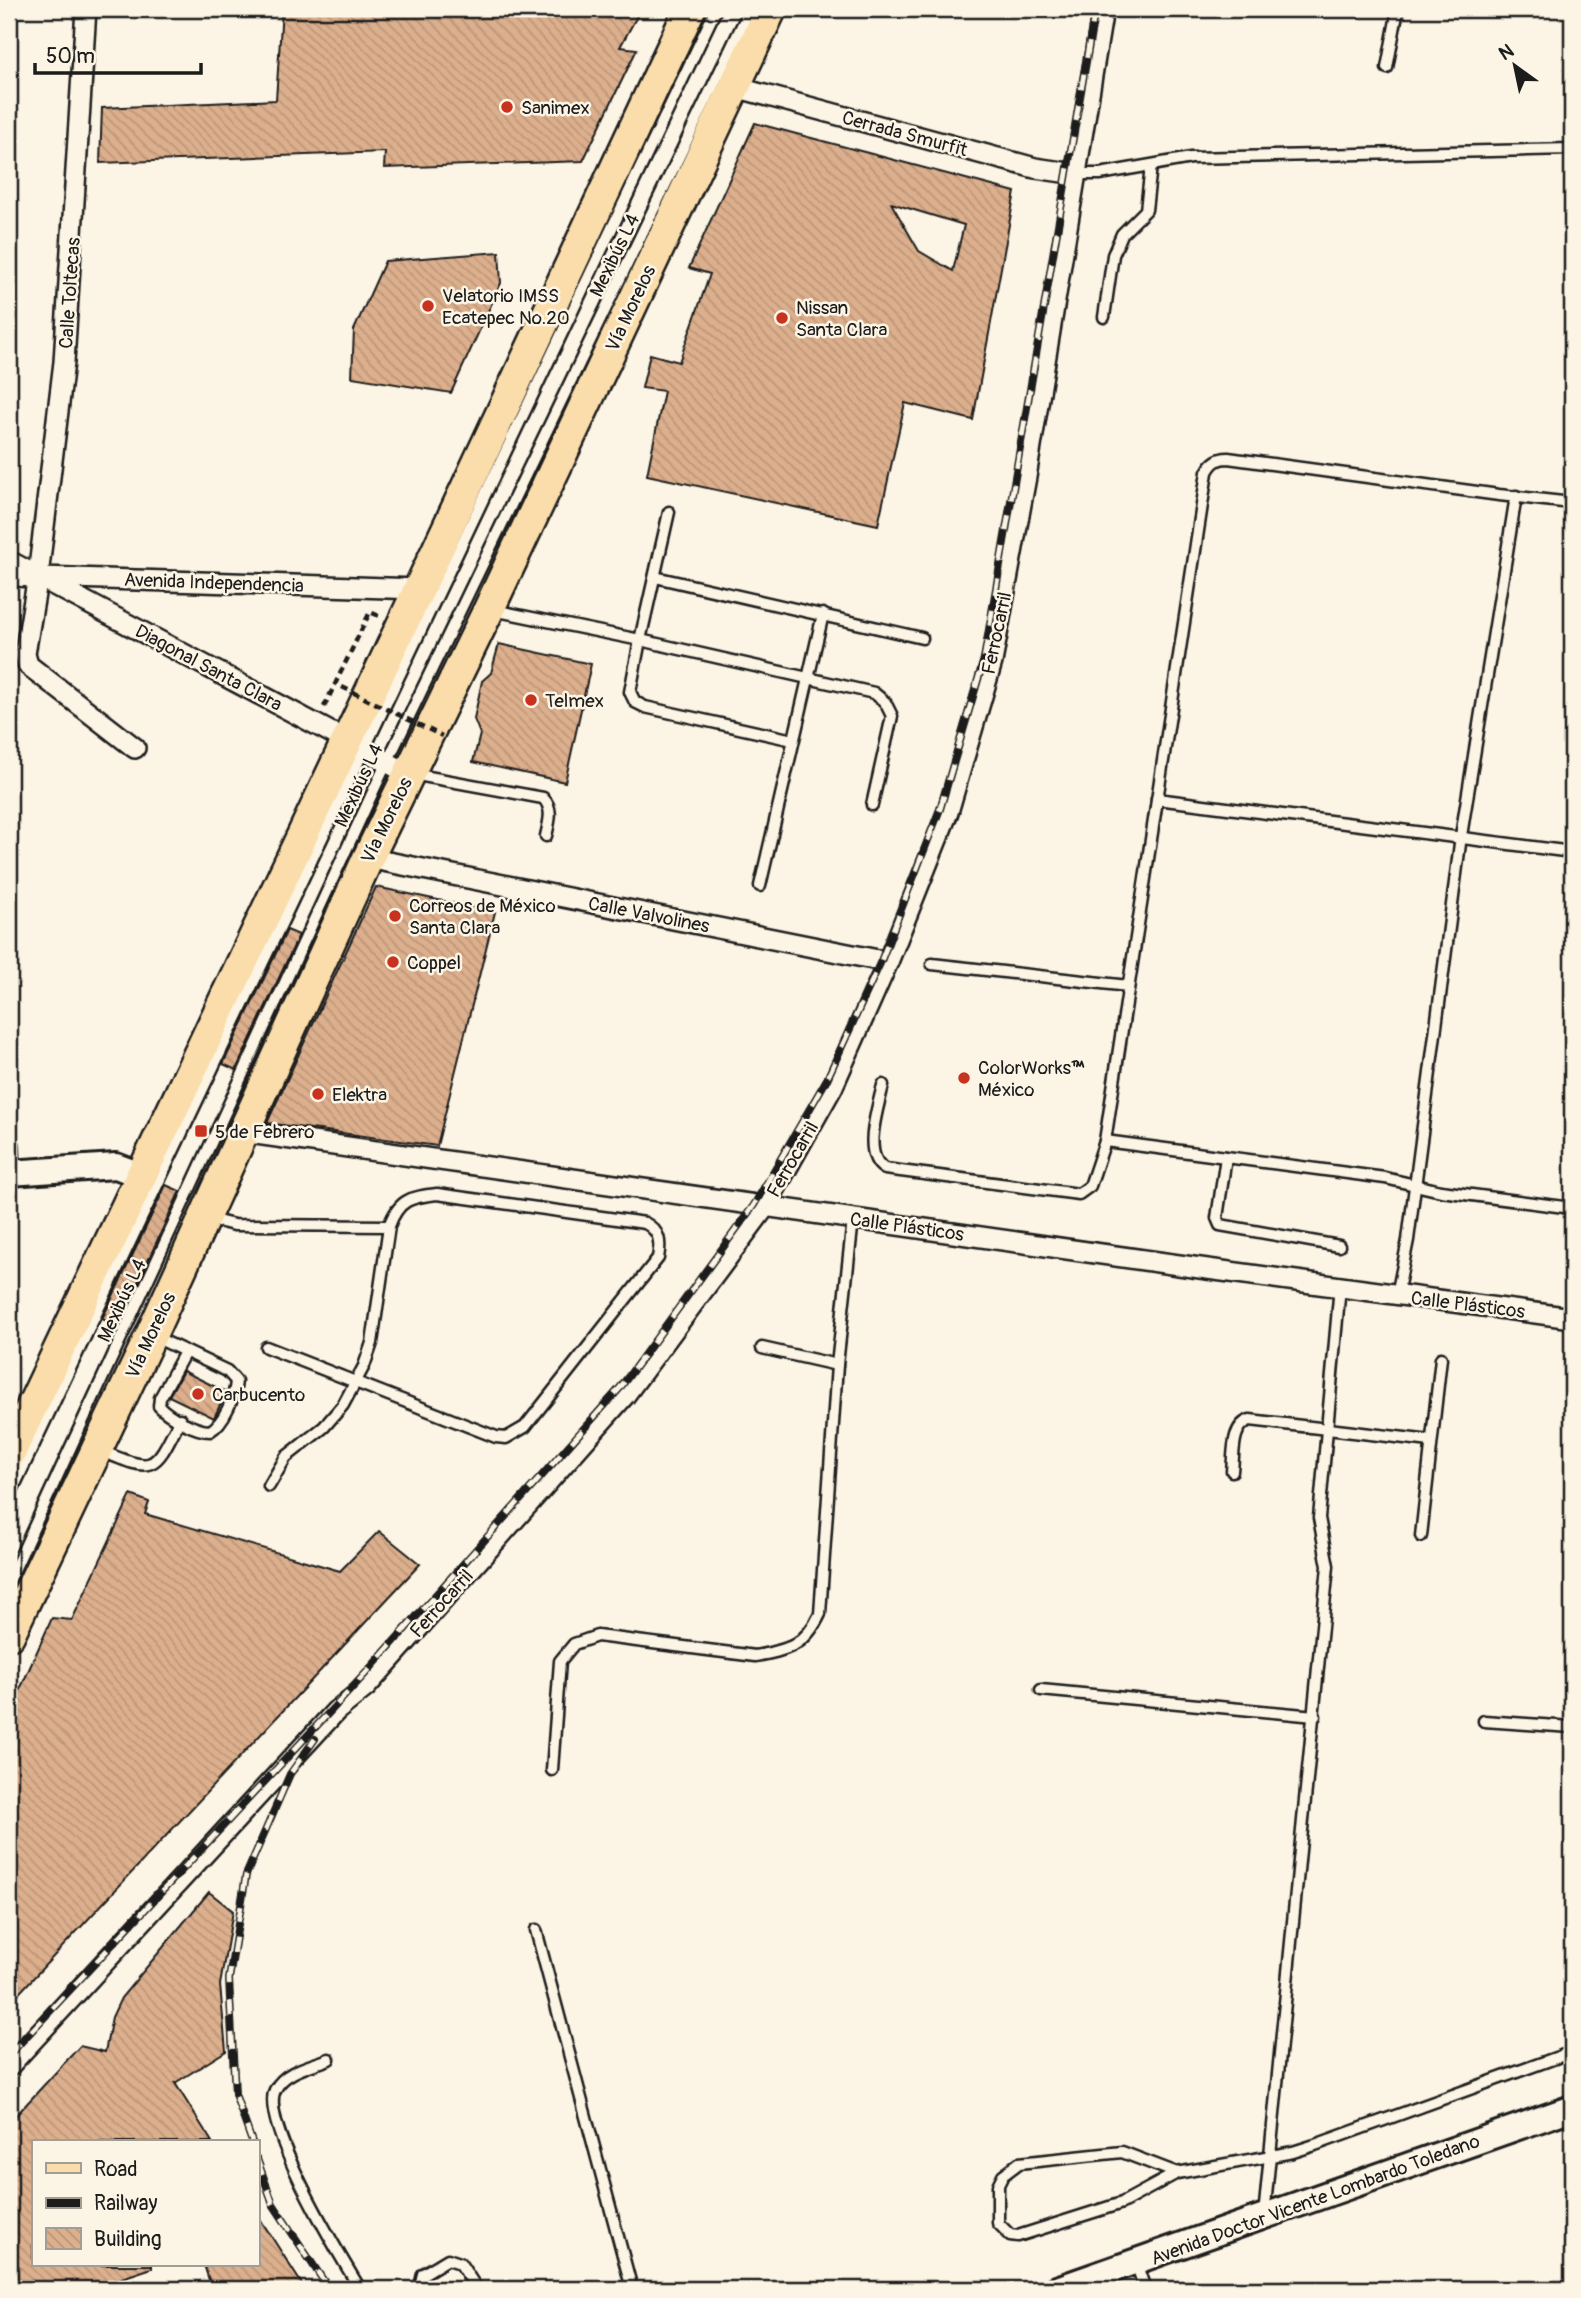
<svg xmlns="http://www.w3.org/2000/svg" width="1581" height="2298" font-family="Pangolin,sans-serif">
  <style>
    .building { fill: url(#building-back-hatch); stroke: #1c1c1c; stroke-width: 2; fill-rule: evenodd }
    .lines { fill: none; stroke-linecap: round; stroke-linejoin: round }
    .service-casing { stroke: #1c1c1c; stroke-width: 15 }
    .minor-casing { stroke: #1c1c1c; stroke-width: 24 }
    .tertiary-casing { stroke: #1c1c1c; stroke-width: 30 }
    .primary-casing { stroke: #1c1c1c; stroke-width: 35 }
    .path { stroke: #1c1c1c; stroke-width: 4.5; stroke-dasharray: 7 5; stroke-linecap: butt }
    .service { stroke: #fcf5e5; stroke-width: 10 }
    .minor { stroke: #fcf5e5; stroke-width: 19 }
    .tertiary { stroke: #fcf5e5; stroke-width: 24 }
    .primary { stroke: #fbddab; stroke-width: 30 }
    .rail-casing { stroke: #1c1c1c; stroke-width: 8 }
    .rail { stroke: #fcf5e5; stroke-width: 5; stroke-dasharray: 16; stroke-linecap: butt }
    .path-bridge { stroke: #1c1c1c; stroke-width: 4.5; stroke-dasharray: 7 5; stroke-linecap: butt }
    .poi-dot { fill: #c8321e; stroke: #fcf5e5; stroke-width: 2.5 }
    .labels { text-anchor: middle; stroke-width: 5; stroke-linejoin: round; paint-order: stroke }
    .poi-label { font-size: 19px; fill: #1c1c1c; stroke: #fcf5e5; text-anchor: start }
    .street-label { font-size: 19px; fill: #1c1c1c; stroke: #fcf5e5 }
  </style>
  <defs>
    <pattern id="building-back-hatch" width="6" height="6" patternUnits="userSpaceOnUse" patternTransform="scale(1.75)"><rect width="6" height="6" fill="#dcaf8d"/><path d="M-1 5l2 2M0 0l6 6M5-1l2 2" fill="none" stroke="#bc9679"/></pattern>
  </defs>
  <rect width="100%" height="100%" fill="#fcf5e5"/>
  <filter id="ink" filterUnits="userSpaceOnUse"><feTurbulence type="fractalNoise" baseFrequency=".0143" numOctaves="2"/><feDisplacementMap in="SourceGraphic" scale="14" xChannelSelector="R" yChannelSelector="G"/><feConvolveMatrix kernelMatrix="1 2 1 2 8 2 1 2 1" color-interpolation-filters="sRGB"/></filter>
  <g filter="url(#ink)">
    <g class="building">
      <path d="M282 9H641L620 47 637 49 583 161 384 168 385 152 100 163 102 108 276 100Z"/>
      <path d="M755 123 1015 192 973 420 905 403 878 525 647 475 664 391 642 388 650 354 679 362 710 274 689 268ZM891 203 964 225 953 271 919 251Z"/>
      <path d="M499 252 501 283 451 393 352 377 354 330 385 261Z"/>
      <path d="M499 644 591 664 565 782 473 762 480 734 474 719 482 681 491 673Z"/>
      <path d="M376 887 495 912 437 1146 267 1123Z"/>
      <path d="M287 930 299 935 236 1070 223 1064Z"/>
      <path d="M166 1185 180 1191 118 1326 102 1319Z"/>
      <path d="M183 1371 226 1392 214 1418 169 1396Z"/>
      <path d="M131 1495 149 1502 145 1514 340 1571 379 1531 420 1564 9 2004V1714L52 1618 72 1620Z"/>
      <path d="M209 1892 233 1911 220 1985 226 2051 175 2083 212 2142H33V2265H152V2268L89 2289H9V2123L80 2046 105 2052 112 2017 121 1998Z"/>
      <path d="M257 2214 305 2289H212L204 2265H257Z"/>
    </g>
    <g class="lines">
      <defs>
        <g id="service">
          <path d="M1387 68 1398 9"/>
          <path d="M1076 174H1100L1191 158 1572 149"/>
          <path d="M1104 317 1113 255 1122 234 1146 210 1151 166"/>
          <path d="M669 512 640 640 630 692 635 702 645 707 793 740"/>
          <path d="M655 577 922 638"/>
          <path d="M493 610 640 640 874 693 885 702 892 716 872 805"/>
          <path d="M412 774 543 798C554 809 549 822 546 836"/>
          <path d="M1157 799 1572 852"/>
          <path d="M760 886 823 614"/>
          <path d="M932 964 1128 986"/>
          <path d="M883 1085C878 1108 861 1156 885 1169L1079 1194 1090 1186 1105 1141 1207 472C1212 462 1218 458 1228 458L1499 495 1572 503"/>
          <path d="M1105 1141 1385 1178 1441 1191 1572 1208"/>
          <path d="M1226 1157 1217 1218 1220 1225 1339 1246"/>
          <path d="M209 1219 234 1225 389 1226"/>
          <path d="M1397 1295 1408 1240 1461 836 1516 496"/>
          <path d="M153 1336 227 1371 236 1381C235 1396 224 1423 210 1431 195 1431 168 1416 159 1406L160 1398 185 1352"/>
          <path d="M266 1347 496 1437 506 1438 525 1427 658 1258C661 1242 660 1231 645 1223L437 1194C411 1197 399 1199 389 1226L372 1343 364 1366 343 1405 324 1427 286 1457 269 1486"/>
          <path d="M762 1348 837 1365"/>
          <path d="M99 1450C155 1473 153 1473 180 1419"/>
          <path d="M1232 1471C1234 1454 1231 1426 1250 1420L1431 1441"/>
          <path d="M9 1497 716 9"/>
          <path d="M1421 1536 1441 1358"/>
          <path d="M9 1581 377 783 750 9"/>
          <path d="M1041 1690 1315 1716"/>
          <path d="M1484 1721 1572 1727"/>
          <path d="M552 1770 560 1661 574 1644 597 1636 755 1656C788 1650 805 1646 820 1614L837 1365 853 1219"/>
          <path d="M536 1930 632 2289"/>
          <path d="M329 2059C311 2066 284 2071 275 2090 259 2123 340 2256 360 2289"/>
          <path d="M1177 2173 1122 2152 1019 2163 1003 2175 998 2185V2223L1010 2235 1018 2236 1122 2203 1177 2173 1293 2152 1315 2145 1572 2052"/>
          <path d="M1264 2216 1328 1566 1319 1518 1340 1286"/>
          <path d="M1136 2263 1145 2289"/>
          <path d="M425 2289 421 2282 423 2274 448 2259 460 2263 477 2289"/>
        </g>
        <g id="minor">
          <path d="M86 9 64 362 38 576 25 654 28 665 135 748"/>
          <path d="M735 87 1035 168 1076 174"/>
          <path d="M9 561 409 774"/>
          <path d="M9 576 419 589"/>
          <path d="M368 858 888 962"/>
          <path d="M242 1132 1200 1268 1572 1318"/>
          <path d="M9 1146 10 1173"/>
          <path d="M9 2066 336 1711 366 1687 625 1395 765 1207 833 1086 888 962 948 812 992 662 1026 477 1103 9"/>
        </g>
        <g id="tertiary">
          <path d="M9 1173 116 1166 140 1175"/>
          <path d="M1057 2289 1572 2108"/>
        </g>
        <g id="primary">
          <path d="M9 1455 419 589 690 9"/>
          <path d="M9 1635 151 1335 368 858 489 609 771 9"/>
        </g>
      </defs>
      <use href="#service" class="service-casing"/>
      <use href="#minor" class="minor-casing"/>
      <use href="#tertiary" class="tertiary-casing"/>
      <use href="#primary" class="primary-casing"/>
      <path class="path" d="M324 707 370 612 377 615 375 619"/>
      <use href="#service" class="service"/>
      <use href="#minor" class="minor"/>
      <use href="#tertiary" class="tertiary"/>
      <use href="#primary" class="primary"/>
      <defs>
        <g id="rail">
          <path d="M9 2055 366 1673 620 1388 754 1205 827 1079 881 961 940 809 984 659 1095 9"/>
          <path d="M252 2142 235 2094 229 1979 246 1875 290 1774 315 1739"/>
          <path d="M257 2159 273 2204 329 2289"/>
        </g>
      </defs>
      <use href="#rail" class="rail-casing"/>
      <use href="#rail" class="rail"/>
      <path class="path-bridge" d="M342 687 442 736"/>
    </g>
  </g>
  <g class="poi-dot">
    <circle cx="507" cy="107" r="7"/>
    <circle cx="428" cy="306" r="7"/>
    <circle cx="782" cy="318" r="7"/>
    <circle cx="531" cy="700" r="7"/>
    <circle cx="395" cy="916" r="7"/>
    <circle cx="393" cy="962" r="7"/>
    <circle cx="964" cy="1078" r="7"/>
    <circle cx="318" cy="1094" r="7"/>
    <rect x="194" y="1124" width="14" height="14" rx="3.5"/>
    <circle cx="198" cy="1394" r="7"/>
  </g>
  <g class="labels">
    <g class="poi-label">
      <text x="521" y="114">Sanimex</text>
      <text x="442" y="302">Velatorio IMSS<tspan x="442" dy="22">Ecatepec No.20</tspan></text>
      <text x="796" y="314">Nissan<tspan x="796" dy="22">Santa Clara</tspan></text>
      <text x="545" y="707">Telmex</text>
      <text x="409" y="912">Correos de México<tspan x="409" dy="22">Santa Clara</tspan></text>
      <text x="407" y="969">Coppel</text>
      <text x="978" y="1074">ColorWorks™<tspan x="978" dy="22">México</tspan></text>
      <text x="332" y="1101">Elektra</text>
      <text x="215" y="1138">5 de Febrero</text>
      <text x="212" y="1401">Carbucento</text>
    </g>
    <g class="street-label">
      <text transform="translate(905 133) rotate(15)" y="7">Cerrada Smurfit</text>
      <text transform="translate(614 255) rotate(-64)" y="7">Mexibús L4</text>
      <text transform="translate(69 293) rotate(-86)" y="7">Calle Toltecas</text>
      <text transform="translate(630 308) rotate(-65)" y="7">Vía Morelos</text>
      <text transform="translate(214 582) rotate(2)" y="7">Avenida Independencia</text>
      <text transform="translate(996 633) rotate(-78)" y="7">Ferrocarril</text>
      <text transform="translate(209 667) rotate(28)" y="7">Diagonal Santa Clara</text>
      <text transform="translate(358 785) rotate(-65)" y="7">Mexibús L4</text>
      <text transform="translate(386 820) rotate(-64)" y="7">Vía Morelos</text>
      <text transform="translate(649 914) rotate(11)" y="7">Calle Valvolines</text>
      <text transform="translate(792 1159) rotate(-60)" y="7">Ferrocarril</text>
      <text transform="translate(907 1226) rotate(8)" y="7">Calle Plásticos</text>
      <text transform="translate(121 1300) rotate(-65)" y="7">Mexibús L4</text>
      <text transform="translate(1468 1304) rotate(7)" y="7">Calle Plásticos</text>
      <text transform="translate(150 1335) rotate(-65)" y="7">Vía Morelos</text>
      <text transform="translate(441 1603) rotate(-48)" y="7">Ferrocarril</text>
      <text transform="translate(1315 2199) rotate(-20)" y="7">Avenida Doctor Vicente Lombardo Toledano</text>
    </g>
  </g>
  <rect width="1581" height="2298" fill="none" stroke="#fcf5e5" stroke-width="35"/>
  <rect x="18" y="18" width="1546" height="2263" fill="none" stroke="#1c1c1c" stroke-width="2.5" filter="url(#ink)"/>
  <rect x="32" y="2140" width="228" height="126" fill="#fcf5e5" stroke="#a29e95" stroke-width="2"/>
  <rect x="46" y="2163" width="35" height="10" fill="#fbddab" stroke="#a29e95" stroke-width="2"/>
  <text x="94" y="2176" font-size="21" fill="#1c1c1c">Road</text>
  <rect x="46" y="2198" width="35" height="10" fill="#1c1c1c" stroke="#a29e95" stroke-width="2"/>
  <text x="94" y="2210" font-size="21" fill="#1c1c1c">Railway</text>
  <rect x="46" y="2228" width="35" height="21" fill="url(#building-back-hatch)" stroke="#a29e95" stroke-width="2"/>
  <text x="94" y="2246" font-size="21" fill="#1c1c1c">Building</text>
  <g transform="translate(1515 66) rotate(327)" stroke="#fcf5e5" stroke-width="5" paint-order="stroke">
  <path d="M0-5L12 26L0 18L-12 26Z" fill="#1c1c1c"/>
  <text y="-10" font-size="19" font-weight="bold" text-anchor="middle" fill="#1c1c1c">N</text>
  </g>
  <path d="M35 63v10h166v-10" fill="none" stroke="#1c1c1c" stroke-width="3.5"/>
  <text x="46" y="63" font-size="21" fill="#1c1c1c" stroke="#fcf5e5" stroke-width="5" paint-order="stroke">50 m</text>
</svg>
